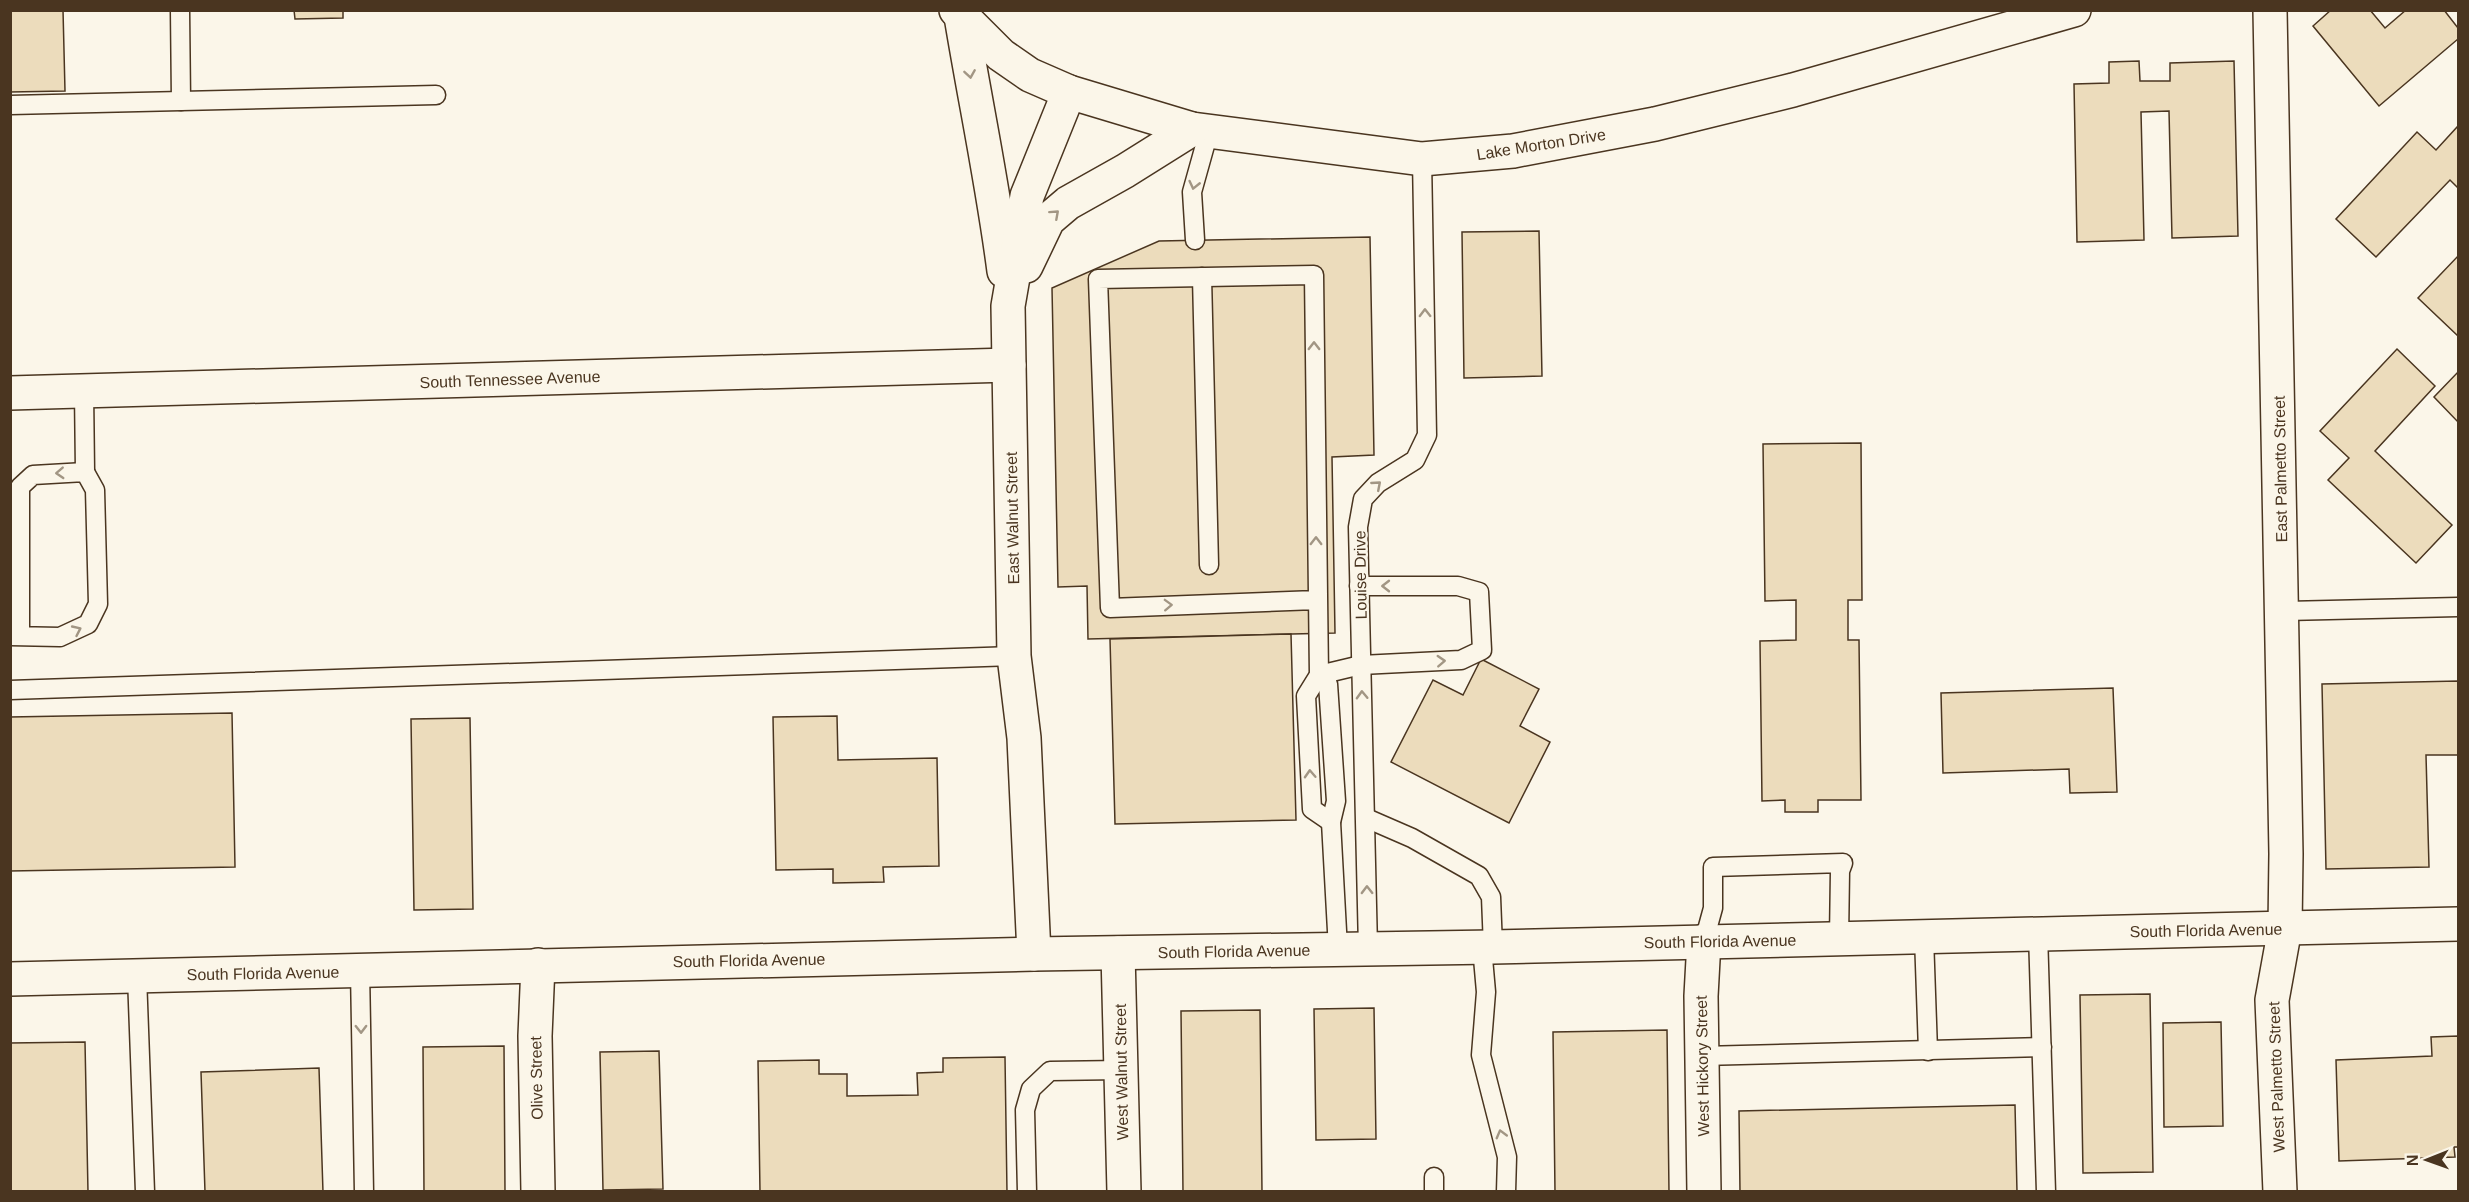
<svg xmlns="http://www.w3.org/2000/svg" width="2469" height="1202" font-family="Arial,sans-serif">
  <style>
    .building { fill: #ecdcbc; stroke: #4a3520; stroke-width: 1.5 }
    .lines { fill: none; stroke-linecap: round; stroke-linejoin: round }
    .lane-casing { stroke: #4a3520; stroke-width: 21 }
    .street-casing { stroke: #4a3520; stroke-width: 36 }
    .secondary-casing { stroke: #4a3520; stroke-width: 36 }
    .primary-casing { stroke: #4a3520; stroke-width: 36 }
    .lane { stroke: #fbf6e9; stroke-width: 18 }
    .street { stroke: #fbf6e9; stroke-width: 33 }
    .secondary { stroke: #fbf6e9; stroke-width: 33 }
    .primary { stroke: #fbf6e9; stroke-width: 33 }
    .oneway { stroke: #a29684 }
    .labels { text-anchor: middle; stroke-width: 4.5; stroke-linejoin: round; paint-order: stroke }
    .street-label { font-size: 16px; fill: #4a3520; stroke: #fbf6e9 }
  </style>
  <rect width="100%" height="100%" fill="#fbf6e9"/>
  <g class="building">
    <path d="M10 10H63L65 91 10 92Z"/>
    <path d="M294 10H343V18L295 19Z"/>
    <path d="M2331 10H2370L2385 28 2406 10H2444L2458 28V39L2379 106 2313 26Z"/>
    <path d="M2139 61 2140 81H2170V63L2234 61 2238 236 2172 238 2169 111 2141 112 2144 240 2077 242 2074 84 2109 83V62Z"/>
    <path d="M2458 126V188L2450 180 2376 257 2336 219 2417 132 2436 150Z"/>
    <path d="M1539 231 1542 376 1464 378 1462 232Z"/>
    <path d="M1370 237 1374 455 1332 457 1335 633 1088 639 1087 586 1058 587 1052 288 1159 241Z"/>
    <path d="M2458 256V336L2418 298Z"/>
    <path d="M2397 349 2435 386 2375 451 2452 525 2416 563 2328 480 2349 458 2320 431Z"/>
    <path d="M2458 372V422L2434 397Z"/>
    <path d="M1861 443 1862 600H1848V640H1859L1861 800H1818V812H1785V800L1762 801 1760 641 1796 640V600L1765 601 1763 444Z"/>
    <path d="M1291 634 1296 820 1115 824 1110 639Z"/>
    <path d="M1481 659 1539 689 1520 726 1550 742 1509 823 1391 762 1433 680 1463 695Z"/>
    <path d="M2458 681V755H2426L2429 867 2326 869 2322 684Z"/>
    <path d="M2113 688 2117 792 2070 793 2069 769 1943 773 1941 693Z"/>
    <path d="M232 713 235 867 10 871V717Z"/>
    <path d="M837 716 838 760 937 758 939 866 883 867 884 882 833 883V869L776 870 773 717Z"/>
    <path d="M470 718 473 909 414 910 411 719Z"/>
    <path d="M2150 994 2153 1172 2083 1173 2080 995Z"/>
    <path d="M1374 1008 1376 1139 1316 1140 1314 1009Z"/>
    <path d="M1260 1010 1262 1192H1183L1181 1011Z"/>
    <path d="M2221 1022 2223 1126 2164 1127 2163 1023Z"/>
    <path d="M1667 1030 1669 1192H1555L1553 1032Z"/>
    <path d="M2458 1036V1147H2454L2455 1157 2339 1161 2336 1060 2432 1056 2431 1037Z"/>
    <path d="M85 1042 88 1192H10V1043Z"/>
    <path d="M504 1046 505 1192H424L423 1047Z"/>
    <path d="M659 1051 663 1189 603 1190 600 1052Z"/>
    <path d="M1005 1057 1007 1192H760L758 1061 819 1060V1074H847V1096L918 1095 917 1073 943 1072V1058Z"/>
    <path d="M319 1068 323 1192H205L201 1072Z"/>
    <path d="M2015 1105 2017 1192H1740L1739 1111Z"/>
  </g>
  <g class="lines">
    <defs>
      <g id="lane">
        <path d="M180 10 181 101"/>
        <path d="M10 105 436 95"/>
        <path d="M1195 240 1192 192 1209 131"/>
        <path d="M1202 277 1209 565"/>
        <path d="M84 391 85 472"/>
        <path d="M1316 600 1110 608 1098 279 1314 275 1319 675 1306 696 1312 809 1331 822"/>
        <path d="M2283 611 2458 607"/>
        <path d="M10 636 60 637 88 624 98 604 95 490 85 472 33 475 20 487V636"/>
        <path d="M1319 675 1361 665 1461 660 1482 650 1479 592 1458 586H1359"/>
        <path d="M1319 675 1328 684 1336 801 1331 822 1338 949"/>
        <path d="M10 690 1014 656"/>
        <path d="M1366 818 1412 838 1479 876 1491 897 1493 947"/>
        <path d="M2038 933 2046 1192"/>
        <path d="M1924 937 1928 1051"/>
        <path d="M1704 941 1713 908V867L1843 863 1840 871 1839 939"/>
        <path d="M1482 947 1486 992 1481 1055 1507 1157 1506 1192"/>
        <path d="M1368 948 1358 527 1363 499 1378 483 1415 460 1427 435 1422 159"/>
        <path d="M360 970 364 1192"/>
        <path d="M137 976 145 1192"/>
        <path d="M1702 1056 2042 1047"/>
        <path d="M1027 1192 1025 1110 1031 1089 1050 1071 1121 1070"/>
        <path d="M1434 1192V1177"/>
      </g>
      <g id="street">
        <path d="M2270 10 2286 854 2285 928 2272 1000 2280 1192"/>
        <path d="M1704 941 1701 996 1704 1192"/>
        <path d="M1118 953 1124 1192"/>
        <path d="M538 1192 535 1036 538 965"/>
      </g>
      <g id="secondary">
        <path d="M956 10 1001 55 1030 75 1069 92 1192 129 1422 159 1513 151 1655 124 1793 90 2074 10"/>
        <path d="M961 16C975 101 993 185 1004 271"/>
        <path d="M1026 266 1048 220 1068 203 1125 171 1192 129"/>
        <path d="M10 393 1009 365"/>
        <path d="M1034 954 1024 738 1014 656 1008 306 1027 196 1069 92"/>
      </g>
      <path id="primary" d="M10 979 1034 954 1493 947 2458 924"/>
    </defs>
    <use href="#lane" class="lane-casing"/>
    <use href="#street" class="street-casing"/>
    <use href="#secondary" class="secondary-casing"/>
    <use href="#primary" class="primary-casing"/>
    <use href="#lane" class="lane"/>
    <use href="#street" class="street"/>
    <use href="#secondary" class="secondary"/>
    <use href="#primary" class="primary"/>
  </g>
  <defs><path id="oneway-chevron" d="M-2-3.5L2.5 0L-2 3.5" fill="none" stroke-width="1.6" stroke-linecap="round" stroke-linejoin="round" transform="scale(1.5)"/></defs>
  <g class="oneway">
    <use href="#oneway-chevron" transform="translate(970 74) rotate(81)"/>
    <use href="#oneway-chevron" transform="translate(1194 185) rotate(103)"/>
    <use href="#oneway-chevron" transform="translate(1055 214) rotate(-42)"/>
    <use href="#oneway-chevron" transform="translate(1425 313) rotate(-91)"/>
    <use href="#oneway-chevron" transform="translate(1314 346) rotate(-90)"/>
    <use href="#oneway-chevron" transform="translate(60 473) rotate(177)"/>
    <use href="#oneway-chevron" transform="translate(1377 485) rotate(-41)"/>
    <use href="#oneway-chevron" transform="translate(1316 541) rotate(-90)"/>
    <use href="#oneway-chevron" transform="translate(1386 586) rotate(180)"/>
    <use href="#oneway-chevron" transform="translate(1168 605) rotate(-2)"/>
    <use href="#oneway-chevron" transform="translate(77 630) rotate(-25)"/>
    <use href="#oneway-chevron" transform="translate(1441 661) rotate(-3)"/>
    <use href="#oneway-chevron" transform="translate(1362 695) rotate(-92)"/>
    <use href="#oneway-chevron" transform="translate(1310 774) rotate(-93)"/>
    <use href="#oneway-chevron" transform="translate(1367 890) rotate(-91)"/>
    <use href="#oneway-chevron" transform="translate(361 1029) rotate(89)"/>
    <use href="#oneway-chevron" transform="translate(1501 1134) rotate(-105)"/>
  </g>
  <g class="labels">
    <g class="street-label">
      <text transform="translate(1541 144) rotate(-9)" y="6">Lake Morton Drive</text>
      <text transform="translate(510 379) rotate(-2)" y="6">South Tennessee Avenue</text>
      <text transform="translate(2280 469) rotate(-91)" y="6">East Palmetto Street</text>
      <text transform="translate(1012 518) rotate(-91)" y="6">East Walnut Street</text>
      <text transform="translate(1360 575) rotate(-91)" y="6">Louise Drive</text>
      <text transform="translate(2206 930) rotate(-1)" y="6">South Florida Avenue</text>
      <text transform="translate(1720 941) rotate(-1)" y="6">South Florida Avenue</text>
      <text transform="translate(1234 951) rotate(-1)" y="6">South Florida Avenue</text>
      <text transform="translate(749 960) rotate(-1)" y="6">South Florida Avenue</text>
      <text transform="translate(263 973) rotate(-1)" y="6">South Florida Avenue</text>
      <text transform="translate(1702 1066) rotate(-91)" y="6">West Hickory Street</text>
      <text transform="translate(1121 1072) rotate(-91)" y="6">West Walnut Street</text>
      <text transform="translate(2276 1077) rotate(-92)" y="6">West Palmetto Street</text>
      <text transform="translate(536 1078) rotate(-91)" y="6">Olive Street</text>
    </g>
  </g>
  <rect width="2469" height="1202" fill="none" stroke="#4a3520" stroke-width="24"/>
  <g transform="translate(2427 1160) rotate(269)" stroke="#fbf6e9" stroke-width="4.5" paint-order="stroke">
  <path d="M0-4.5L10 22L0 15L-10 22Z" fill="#4a3520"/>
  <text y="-9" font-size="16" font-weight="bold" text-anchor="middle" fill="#4a3520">N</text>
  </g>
</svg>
